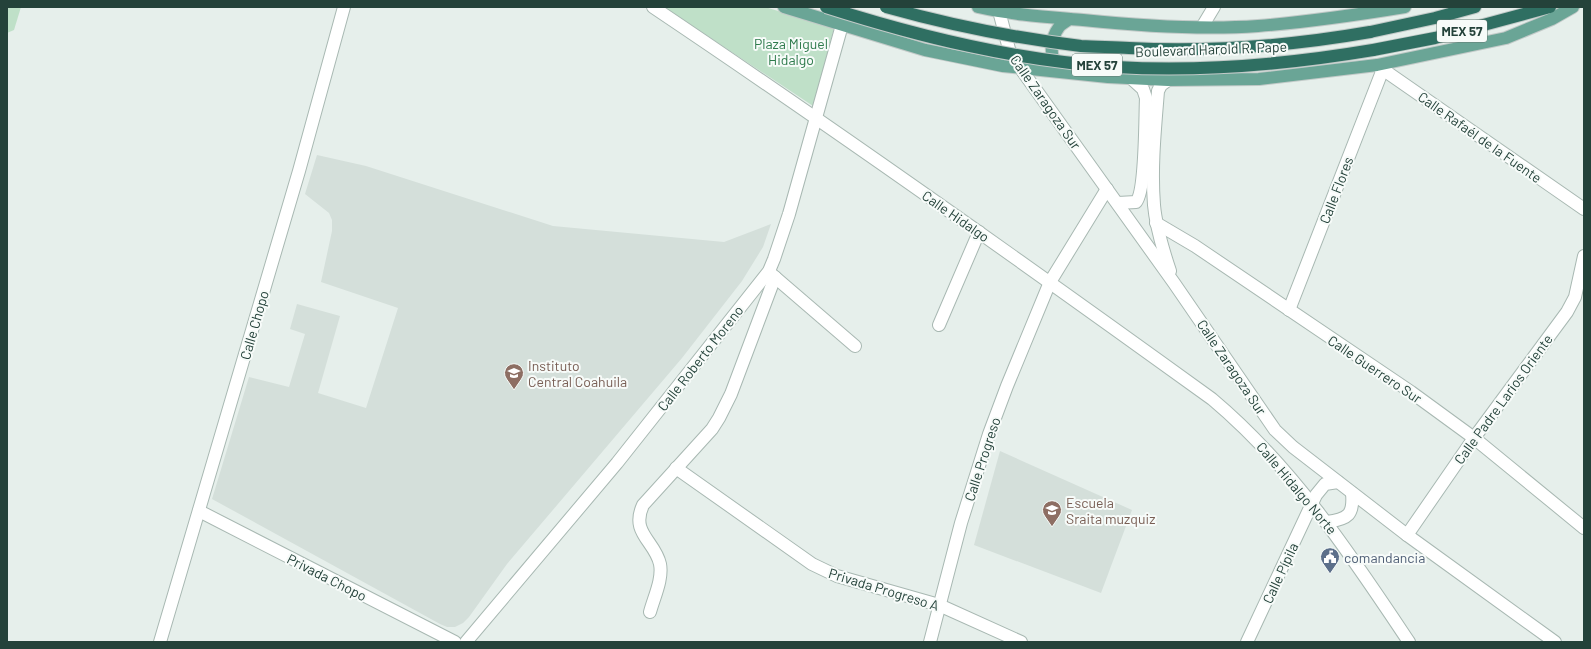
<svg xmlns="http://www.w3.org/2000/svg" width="1591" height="649" font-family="Barlow,sans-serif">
  <rect width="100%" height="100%" fill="#e6efeb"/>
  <g fill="#d4dfda">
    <path d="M317 155 366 166 553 226 724 242 771 224 763 247 742 281 682 358 507 564 469 617 463 623 455 627H447L440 624 212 499 249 377 289 387 305 334 290 329 297 304 340 316 318 393 366 408 398 308 321 282 332 231V220L329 213 305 194Z"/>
    <path d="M1000 451 1132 510 1101 593 974 545Z"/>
  </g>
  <g fill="#bfe0c8">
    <path d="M7 7H21L14 30 7 33Z"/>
    <path d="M664 7H765L834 28 813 106Z"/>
  </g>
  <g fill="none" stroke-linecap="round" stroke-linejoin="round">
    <g stroke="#a8b8b2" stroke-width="14">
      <g id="minor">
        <path d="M653 7C842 134 1028 266 1212 399 1293 467 1351 555 1409 642"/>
        <path d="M999 11 1009 49 1021 69 1174 283 1275 430 1293 447 1407 535 1555 642"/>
        <path d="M1202 27 1214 7"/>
        <path d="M1378 66 1584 209"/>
        <path d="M1168 80 1161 85 1158 91C1155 129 1151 167 1154 205 1156 228 1163 250 1170 271"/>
        <path d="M1118 203 1136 202C1146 191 1145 116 1146 98L1143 89 1132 79"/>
        <path d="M1156 223 1195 246 1411 392 1474 438 1584 528"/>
        <path d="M769 272 855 346"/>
        <path d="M1289 310 1383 69"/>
        <path d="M939 325 979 232"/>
        <path d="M676 468 812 564 837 576 939 605 1021 642"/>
        <path d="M199 511 455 642"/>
        <path d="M1327 522C1348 519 1354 515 1352 493"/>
        <path d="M1407 535 1474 438 1567 312 1575 297 1584 256"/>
        <path d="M650 612C654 597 663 579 660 564 655 541 630 533 643 505L712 429 719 418 731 394 775 277"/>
        <path d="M160 642 299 171 344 7"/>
        <path d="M466 642 617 463 769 271 774 259 789 214 842 25"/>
        <path d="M930 642 961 523 989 434 1007 386 1050 282 1107 189"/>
        <path d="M1247 642 1316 495 1325 484 1338 482"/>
      </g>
    </g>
    <g stroke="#c2cac8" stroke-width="14">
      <g id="major">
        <path d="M784 7 925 50 1003 66 1108 77 1168 80 1259 79 1377 65 1506 38 1552 19 1573 7"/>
        <path d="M978 7C1013 15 1048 17 1083 20 1141 26 1200 30 1258 26 1307 22 1356 15 1405 7"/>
        <path d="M1058 68C1049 57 1050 39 1059 27 1061 24 1066 22 1069 19"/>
      </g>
    </g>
    <g stroke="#c2cac8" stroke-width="14">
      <g id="highway">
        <path d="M1370 32 1435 18 1475 7"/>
        <path d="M1373 50 1435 38 1550 7"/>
      </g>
    </g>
    <use href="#minor" stroke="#fff" stroke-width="12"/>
    <use href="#major" stroke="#6aa596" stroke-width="12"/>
    <use href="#highway" stroke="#2f6f62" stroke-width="12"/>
    <g stroke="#c2cac8" stroke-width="14" stroke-linecap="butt">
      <g id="highway-bridge">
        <path d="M826 7C920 37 1017 61 1116 67 1201 72 1290 64 1373 50"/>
        <path d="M886 7C950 25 1015 38 1081 46 1097 47 1113 47 1129 48 1210 52 1290 46 1370 32"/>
      </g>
    </g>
    <use href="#highway-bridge" stroke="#2f6f62" stroke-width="12"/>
  </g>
  <defs>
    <g id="university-pin" transform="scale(1)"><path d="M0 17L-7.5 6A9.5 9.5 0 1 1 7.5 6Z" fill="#8d6e63" stroke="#f7fbf9"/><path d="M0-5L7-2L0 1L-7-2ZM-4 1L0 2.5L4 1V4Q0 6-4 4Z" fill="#fff"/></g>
    <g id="school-pin" transform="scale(1)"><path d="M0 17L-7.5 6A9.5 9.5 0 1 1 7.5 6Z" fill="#8d6e63" stroke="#f7fbf9"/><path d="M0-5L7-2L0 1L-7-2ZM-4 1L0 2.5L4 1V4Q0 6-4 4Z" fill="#fff"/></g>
    <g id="civic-pin" transform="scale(1)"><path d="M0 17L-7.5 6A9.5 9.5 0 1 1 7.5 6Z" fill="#5c6f8a" stroke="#f7fbf9"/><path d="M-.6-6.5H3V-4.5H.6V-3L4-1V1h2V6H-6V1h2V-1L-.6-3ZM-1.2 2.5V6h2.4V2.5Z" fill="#fff"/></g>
  </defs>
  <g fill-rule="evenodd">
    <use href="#university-pin" x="514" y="373"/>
    <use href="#school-pin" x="1052" y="510"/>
    <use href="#civic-pin" x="1330" y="557"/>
  </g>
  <g text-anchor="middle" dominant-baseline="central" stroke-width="4" stroke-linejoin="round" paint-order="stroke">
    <g fill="#f7fbf9" stroke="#637a73" stroke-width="1">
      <rect x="1437" y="20" width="50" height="22" rx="3"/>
      <rect x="1072" y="54" width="50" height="22" rx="3"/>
    </g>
    <g font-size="13" font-weight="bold" fill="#24423a">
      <text x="1462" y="31">MEX 57</text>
      <text x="1097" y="65">MEX 57</text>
    </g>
    <g font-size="14" fill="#2d7a4b" stroke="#f7fbf9">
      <text x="791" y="43">Plaza Miguel<tspan x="791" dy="16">Hidalgo</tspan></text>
    </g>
    <g font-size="14" fill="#24423a" stroke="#f7fbf9">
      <text transform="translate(1211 49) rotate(-2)">Boulevard Harold R. Pape</text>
      <text transform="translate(1046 102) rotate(55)">Calle Zaragoza Sur</text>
      <text transform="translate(1480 137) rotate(35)">Calle Rafaél de la Fuente</text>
      <text transform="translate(1336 190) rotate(-69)">Calle Flores</text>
      <text transform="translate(956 216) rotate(35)">Calle Hidalgo</text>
      <text transform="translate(254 325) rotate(-74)">Calle Chopo</text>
      <text transform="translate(700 358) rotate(-52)">Calle Roberto Moreno</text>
      <text transform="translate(1232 367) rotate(56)">Calle Zaragoza Sur</text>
      <text transform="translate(1375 369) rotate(34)">Calle Guerrero Sur</text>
      <text transform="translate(1503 399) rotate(-54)">Calle Padre Larios Oriente</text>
      <text transform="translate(982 459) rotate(-72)">Calle Progreso</text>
      <text transform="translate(1297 488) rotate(50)">Calle Hidalgo Norte</text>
      <text transform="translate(1280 573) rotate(-65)">Calle Pípila</text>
      <text transform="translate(327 577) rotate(27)">Privada Chopo</text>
      <text transform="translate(884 589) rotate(17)">Privada Progreso A</text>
    </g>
    <g font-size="14" fill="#785e54" stroke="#f7fbf9" text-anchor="start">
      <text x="528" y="365">Instituto<tspan x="528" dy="16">Central Coahuila</tspan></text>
      <text x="1066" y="502">Escuela<tspan x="1066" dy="16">Sraita muzquiz</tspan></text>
    </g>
    <g font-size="14" fill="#4e5e75" stroke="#f7fbf9" text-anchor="start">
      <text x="1344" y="557">comandancia</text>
    </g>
  </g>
  <rect width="1591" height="649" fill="none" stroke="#24423a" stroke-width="16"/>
</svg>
